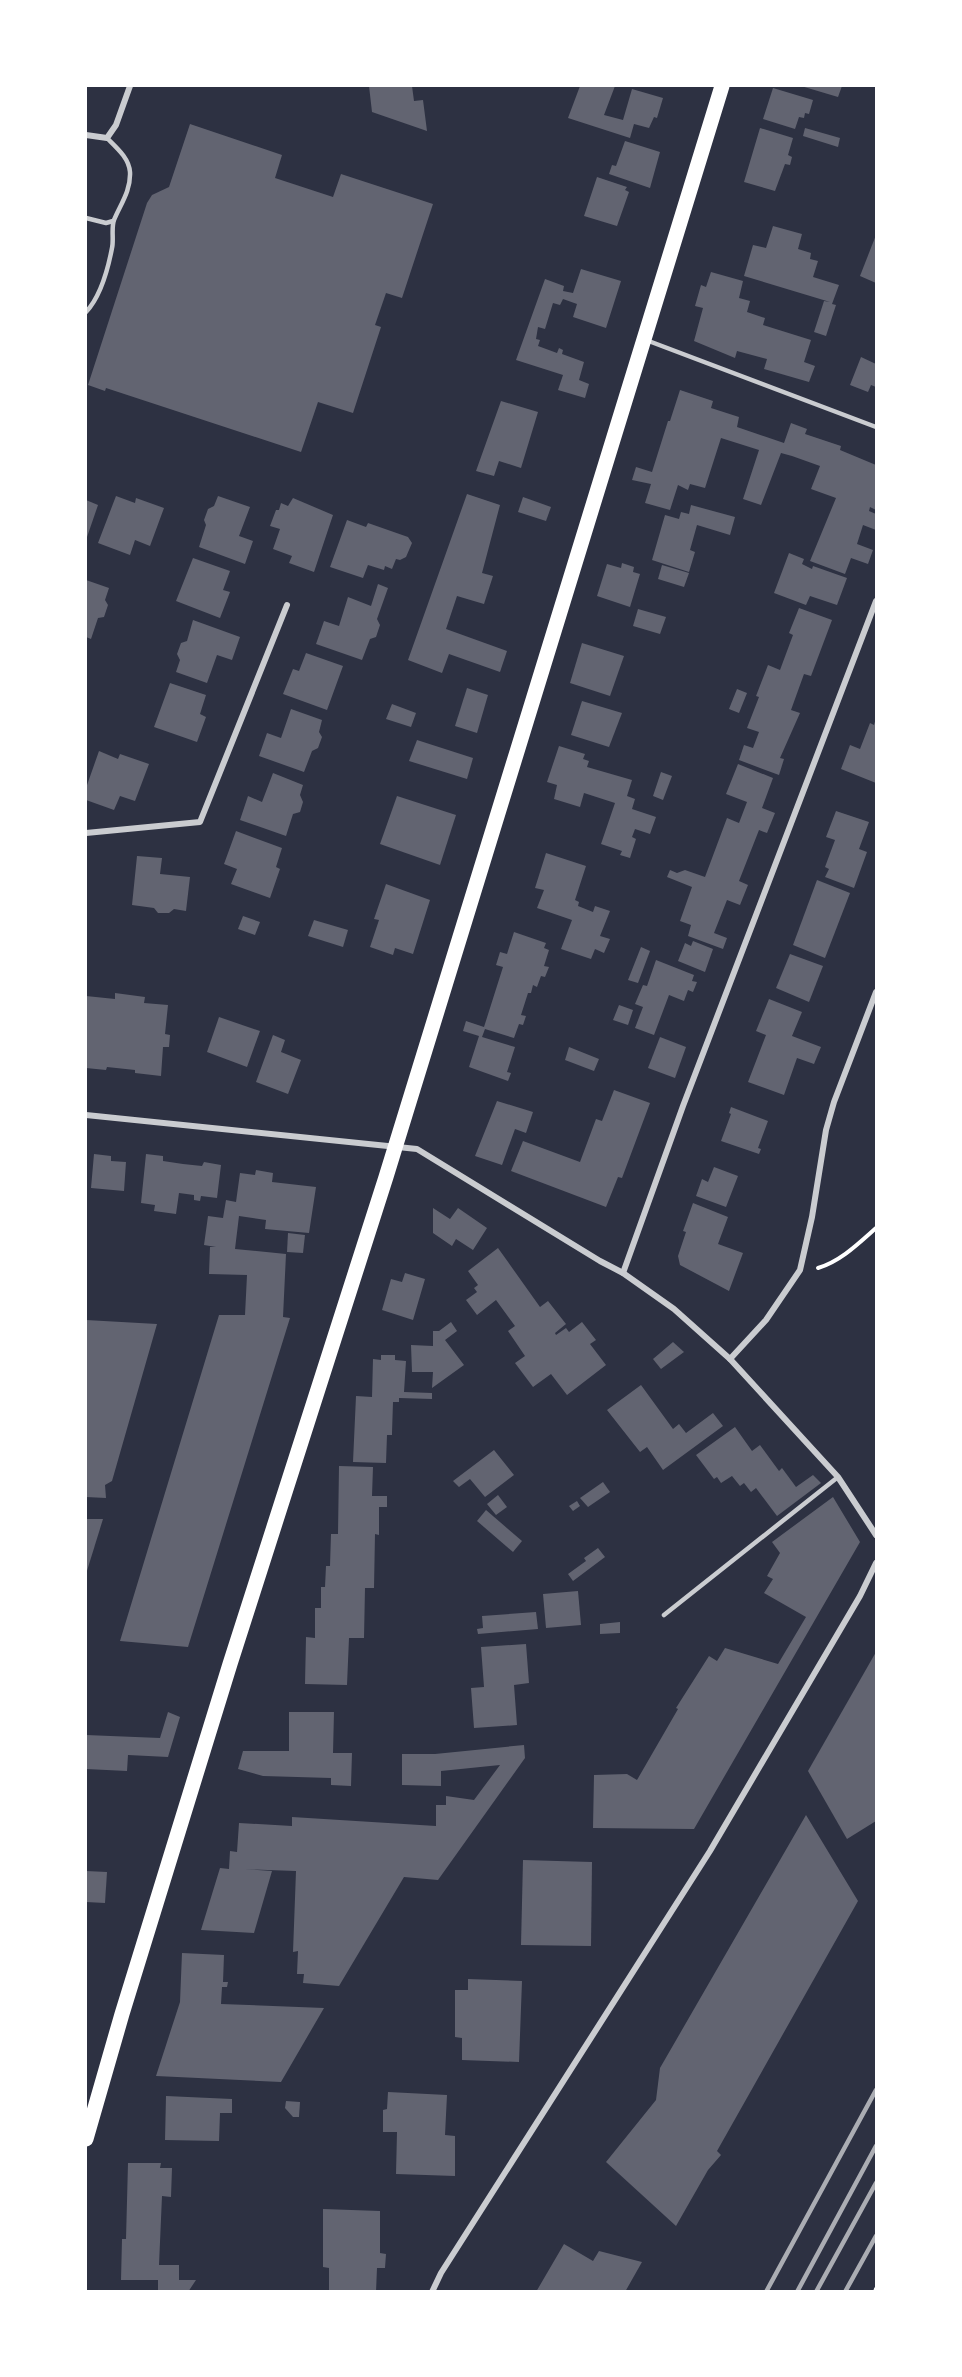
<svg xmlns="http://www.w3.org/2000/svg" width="962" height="2377" font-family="'Varela Round',sans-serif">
  <rect width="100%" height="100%" fill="#2d3142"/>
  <g fill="#626471">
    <path d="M369 86H412L414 101 423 100 427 131 372 112Z"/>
    <path d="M580 86H615L604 115 623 120 632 89 663 98 657 118 654 117 649 128 634 124 630 138 568 118Z"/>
    <path d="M801 86H842L838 97Z"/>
    <path d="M773 88 813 100 809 114 805 113 804 118 799 117 795 129 763 119Z"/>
    <path d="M190 124 282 155 275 178 333 197 341 174 433 204 402 298 386 293 375 325 381 327 353 413 318 402 301 452 106 388 105 391 88 385 147 203 152 195 169 187Z"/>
    <path d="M760 128 793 138 788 155 792 157 790 165 785 164 775 191 744 182Z"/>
    <path d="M805 128 840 138 838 147 803 136Z"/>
    <path d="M625 141 660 152 650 188 609 174 612 165 616 166Z"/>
    <path d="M597 177 627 187 625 190 629 192 617 226 584 216Z"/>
    <path d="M773 226 802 234 798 249 811 253 810 259 818 261 813 277 839 285 832 304 836 305 826 336 814 332 824 301 830 302 744 276 753 245 766 248Z"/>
    <path d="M876 235V283L860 276Z"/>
    <path d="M581 269 621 281 606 328 573 317 577 304 563 299 560 305 553 303 545 329 538 327 536 339 540 340 538 346 557 353 559 348 563 350 562 354 584 362 579 380 589 384 585 398 558 390 563 375 516 360 545 279 564 286 563 291 573 293Z"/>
    <path d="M711 272 743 281 739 298 750 301 747 312 765 318 763 325 811 340 804 362 815 366 809 382 764 369 767 359 737 351 735 358 694 341 703 308 695 306 701 285 706 287Z"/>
    <path d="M861 357 876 364V387L871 385 868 392 850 385Z"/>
    <path d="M680 390 713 401 711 408 739 417 737 427 784 443 791 423 807 429 805 434 841 446 840 450 876 465V510L870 507 869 511 876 514V530L863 525 857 544 873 550 868 564 851 558 845 574 810 561 836 498 811 489 820 466 792 456 781 453 761 505 743 499 759 450 721 438 705 488 690 484 688 490 678 485 670 510 645 503 651 484 632 480 636 467 652 472 668 421H670Z"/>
    <path d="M501 401 538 412 521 468 499 461 494 476 476 471Z"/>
    <path d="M467 494 500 505 482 573 493 576 484 604 457 596 446 629 507 651 500 672 449 654 442 673 408 660Z"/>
    <path d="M116 496 135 503 136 498 164 508 150 546 135 540 130 555 98 543Z"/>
    <path d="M218 496 250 507 239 536 253 541 245 564 199 547 206 525 204 520 208 509 214 506Z"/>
    <path d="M523 497 551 507 546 521 518 512Z"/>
    <path d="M293 498 333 515 314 572 289 563 292 556 273 549 280 529 270 526 276 510H279L281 503 288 506Z"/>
    <path d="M86 500 98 505 86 540Z"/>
    <path d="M691 505 735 517 730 535 697 525 690 550 695 552 689 572 652 560 665 515 679 519 681 512 689 514Z"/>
    <path d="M347 520 366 527 368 523 408 537 412 543 406 557 400 560 396 559 392 569 385 566 384 570 368 565 363 578 330 567Z"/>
    <path d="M789 553 804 559 802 564 812 569 813 566 847 578 837 605 810 596 806 605 774 593Z"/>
    <path d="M193 558 230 571 223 590 230 592 220 618 176 601Z"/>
    <path d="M622 563 634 567 633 572 640 574 630 607 597 596 607 564 621 568Z"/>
    <path d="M662 565 689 573 684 587 658 579Z"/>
    <path d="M86 580 109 588 105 600 108 605 104 617 98 618 91 639 86 637Z"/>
    <path d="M378 584 388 588 377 619 380 625 376 637 370 639 362 660 316 644 324 621 339 626 348 597 371 606Z"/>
    <path d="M799 608 832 620 811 676 804 674 791 710 800 713 780 758 784 759 779 775 739 760 744 745 753 748 759 732 747 728 759 697 756 696 768 665 780 670 793 635 789 633Z"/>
    <path d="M638 609 666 617 660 634 633 626Z"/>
    <path d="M193 620 240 637 232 660 217 655 207 683 176 672 180 660 177 654 181 643 187 641Z"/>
    <path d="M582 643 624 656 610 696 570 683Z"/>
    <path d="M306 653 343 666 327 710 283 694 293 669 299 671Z"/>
    <path d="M170 683 206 695 200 714 206 717 197 742 154 727Z"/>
    <path d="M467 688 488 695 477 733 455 726Z"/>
    <path d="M737 689 747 693 739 713 729 709Z"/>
    <path d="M582 701 622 713 609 747 571 735Z"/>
    <path d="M392 704 416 713 411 727 386 719Z"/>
    <path d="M291 709 322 720 319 732 322 737 318 748 312 751 304 772 259 756 267 733 281 738Z"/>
    <path d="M876 718V783L841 769 850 745 860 749 870 723 874 725Z"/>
    <path d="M417 740 473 758 467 779 409 761Z"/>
    <path d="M559 746 585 754 583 759 589 761 587 767 632 780 627 796 635 799 632 809 656 817 650 834 635 829 632 837 636 839 630 858 620 855 622 851 601 844 615 803 584 793 580 807 554 799 557 785 547 782Z"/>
    <path d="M99 751 118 759 120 754 149 764 135 801 120 796 114 810 86 800V788Z"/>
    <path d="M738 764 773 778 762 808 775 813 767 833 759 830 739 881 748 885 740 905 727 900 714 933 727 938 723 949 688 936 691 925 680 921 692 887 667 877 670 870 677 873 685 870 705 877 727 818 739 823 747 802 726 794Z"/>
    <path d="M661 772 672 776 663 800 653 796Z"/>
    <path d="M273 773 303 785 300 795 303 802 300 812 293 814 286 836 240 820 248 796 262 802Z"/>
    <path d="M397 796 456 815 440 865 380 844Z"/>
    <path d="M836 811 869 822 859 849 867 852 854 888 825 877 829 869 825 867 835 840 826 837Z"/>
    <path d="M236 831 282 848 276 867 280 869 270 898 231 884 237 869 224 864Z"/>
    <path d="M546 853 586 866 575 900 579 902 578 906 593 912 595 906 610 911 600 936 610 939 604 953 595 949 591 959 561 949 572 920 537 908 544 890 535 888Z"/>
    <path d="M137 856 162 858 160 874 190 877 186 911 174 909 169 913H158L154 908 132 905Z"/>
    <path d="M817 880 850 893 825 958 793 945Z"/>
    <path d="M386 884 430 900 413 954 395 948 393 955 370 947 379 920 374 919Z"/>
    <path d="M243 916 260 922 255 935 238 929Z"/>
    <path d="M314 920 348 930 343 947 308 936Z"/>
    <path d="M514 932 546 943 544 948 549 950 544 966 549 967 545 977 541 976 537 987 533 985 531 993H528L521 1015 526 1016 523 1025 519 1024 514 1038 485 1029 482 1037 515 1047 507 1072 511 1073 508 1081 469 1067 479 1036 463 1031 466 1021 484 1027 503 967 496 965 500 952 507 954Z"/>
    <path d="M693 941 713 949 705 972 678 961 685 943 691 946Z"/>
    <path d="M641 947 650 951 638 983 628 980Z"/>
    <path d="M790 954 823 966 809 1002 776 988Z"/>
    <path d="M656 960 694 975 692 981 697 982 693 992 688 990 684 1001 669 995 654 1035 635 1028 643 1007 635 1004 643 985 647 986Z"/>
    <path d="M115 993 145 997 144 1003 168 1005 165 1034 170 1035 169 1047H163L161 1076 135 1073V1070L107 1067 106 1070 86 1068V996L115 999Z"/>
    <path d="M769 999 802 1012 792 1036 821 1047 814 1064 797 1058 784 1095 748 1082 766 1035 756 1031Z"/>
    <path d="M619 1005 633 1010 628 1025 613 1020Z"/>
    <path d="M219 1017 260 1031 247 1067 207 1052Z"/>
    <path d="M273 1035 285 1040 281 1052 301 1060 288 1094 256 1082Z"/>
    <path d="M660 1037 686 1047 675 1078 648 1068Z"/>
    <path d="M569 1047 599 1059 594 1071 565 1060Z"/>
    <path d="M614 1090 650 1103 622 1178 618 1177 606 1207 511 1171 523 1141 580 1162 596 1119 602 1121Z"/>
    <path d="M497 1101 533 1112 526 1133 515 1129 502 1165 475 1156Z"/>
    <path d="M731 1107 768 1121 758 1148 761 1149 759 1154 721 1141 731 1114 729 1113Z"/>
    <path d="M94 1154 111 1156V1161L126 1162 124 1191 91 1188Z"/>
    <path d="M146 1154 163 1156V1161L183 1164 202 1166 204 1162 221 1165 217 1198 201 1196 200 1201 194 1200V1195L179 1193 176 1214 154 1211 155 1205 141 1203Z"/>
    <path d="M714 1167 738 1176 726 1207 696 1196 702 1179 708 1182Z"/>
    <path d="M256 1170 273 1173 272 1182 316 1187 309 1233 265 1229 266 1220 239 1216 235 1249 286 1254 283 1317 290 1318 188 1647 120 1641 219 1315H245L247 1275 209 1274 210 1247H216L204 1245 208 1216 223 1218 226 1200 236 1202 240 1173 255 1175Z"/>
    <path d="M693 1203 728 1217 718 1244 743 1253 729 1291 680 1265 678 1256 686 1232 683 1231Z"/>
    <path d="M433 1208 450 1219 458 1208 487 1228 473 1250 456 1239 452 1246 433 1233Z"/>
    <path d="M288 1233 305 1235 303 1253 287 1252Z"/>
    <path d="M498 1248 540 1307 548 1301 566 1324 555 1333 556 1335 566 1328 569 1332 582 1322 596 1340 590 1344 606 1365 567 1395 551 1374 533 1387 515 1363 525 1356 508 1331 515 1326 496 1300 477 1315 466 1300 477 1292 474 1288 478 1285 468 1271Z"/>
    <path d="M405 1273 425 1279 413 1320 382 1310 391 1279 402 1282Z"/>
    <path d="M86 1320 157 1324 112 1481 105 1485 106 1498 86 1497Z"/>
    <path d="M451 1322 457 1331 445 1340 464 1365 432 1388 433 1372H412L411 1345 433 1346V1331H439Z"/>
    <path d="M673 1342 684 1352 661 1369 653 1359Z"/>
    <path d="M381 1355H395V1360L406 1361 404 1392 432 1393V1399L399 1398V1402H393L392 1433V1435H387L386 1463 353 1462 356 1396 372 1397 373 1359 381 1360Z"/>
    <path d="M641 1385 673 1429 679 1424 686 1433 713 1413 723 1426 663 1470 647 1447 640 1452 607 1410Z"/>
    <path d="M735 1427 752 1451 760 1445 779 1471 782 1468 796 1487 813 1475 821 1483 777 1516 756 1488 751 1492 744 1483 740 1486 732 1476 721 1483 717 1477 714 1479 696 1455Z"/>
    <path d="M494 1450 514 1475 485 1497 470 1479 459 1487 453 1481Z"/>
    <path d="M339 1466 373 1467 372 1496H387V1507H379V1535L375 1534 374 1588H365L364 1638H349L347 1685 305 1684 306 1637 315 1638V1608H321V1587H325L326 1566H330L331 1534H338Z"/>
    <path d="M603 1482 610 1492 588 1507 580 1498Z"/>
    <path d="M498 1495 507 1507 496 1515 487 1504Z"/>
    <path d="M833 1497 860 1542 694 1829 593 1828 594 1775 627 1774 637 1780 678 1709 676 1708 709 1656 717 1661 725 1648 778 1664 806 1617 764 1593 773 1579 767 1576 780 1553 772 1542Z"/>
    <path d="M577 1501 580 1506 573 1511 569 1506Z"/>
    <path d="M486 1510 522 1541 513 1552 477 1521Z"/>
    <path d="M86 1519H103L86 1574Z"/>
    <path d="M598 1548 605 1557 573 1581 568 1574 586 1561 584 1558Z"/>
    <path d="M578 1591 581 1625 546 1628 543 1594Z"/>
    <path d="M536 1612 538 1629 478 1634 477 1629 483 1628 482 1616Z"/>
    <path d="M620 1622V1633L600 1634V1624Z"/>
    <path d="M526 1644 529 1683 514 1685 517 1725 474 1728 471 1688 484 1687 481 1647Z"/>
    <path d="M876 1652V1821L847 1839 808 1771Z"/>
    <path d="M168 1712 180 1717 168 1757 128 1755 127 1771 86 1769V1735L160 1738Z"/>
    <path d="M289 1712H334L333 1753H352L351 1786 331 1785V1778L263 1776 238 1769 243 1751H289Z"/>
    <path d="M524 1745 525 1758 438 1880 404 1877 339 1986 303 1983 304 1974H297L298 1951 293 1952 296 1871 244 1869 272 1871 254 1933 201 1930 220 1868 229 1869 230 1851 237 1852 239 1823 292 1826V1817L436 1826V1805H446V1796L474 1800 500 1765 441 1771V1786L402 1785V1754H435Z"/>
    <path d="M806 1815 858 1901 717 2151 721 2155 708 2170 676 2226 606 2162 656 2100 660 2068Z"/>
    <path d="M523 1860 592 1862 591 1946 521 1945Z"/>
    <path d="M86 1871 107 1872 105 1903 86 1902Z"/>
    <path d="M182 1953 224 1955 223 1982H228L227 1987H222L221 2004 324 2008 281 2082 156 2076 180 2002Z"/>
    <path d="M468 1979 522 1981 519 2062 462 2060V2038L455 2037V1990H468Z"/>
    <path d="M388 2092 447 2095 445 2135 455 2136V2176L396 2174 397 2132H383V2110L387 2109Z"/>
    <path d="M166 2096 232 2099V2113H220L219 2141 165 2140Z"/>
    <path d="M286 2101 300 2102 299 2117H293L285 2108Z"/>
    <path d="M128 2163H161L160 2168H172L171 2197 162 2196 159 2265H179V2280H196L188 2292H158V2280H121L122 2239H126Z"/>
    <path d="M323 2209 380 2211V2253L386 2254 385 2268H377L376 2292 329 2291V2268L323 2267Z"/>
    <path d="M564 2244 593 2261 599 2251 642 2262 625 2292H536Z"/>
  </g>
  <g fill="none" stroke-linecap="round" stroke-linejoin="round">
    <g stroke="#fff" stroke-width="4">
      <path d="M818 1268C841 1261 859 1243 876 1228"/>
      <path d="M875 2292 876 2289"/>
    </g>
    <g stroke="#caccd0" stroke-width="4.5">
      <path d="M86 218 106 223 113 221"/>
      <path d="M86 312C101 296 108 269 112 248 114 240 111 228 114 220 120 205 131 191 130 172 129 158 117 148 107 138"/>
      <path d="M646 340 876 427"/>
      <path d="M664 1615 838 1477"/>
    </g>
    <g stroke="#caccd0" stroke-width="6">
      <path d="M86 135 107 138 116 125 130 86"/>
      <path d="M86 833 200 822 287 605"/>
      <path d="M86 1115 417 1149 600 1261 623 1273 674 1309 730 1359 838 1477 876 1535"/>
      <path d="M623 1273 683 1106 876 601"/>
      <path d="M730 1359 766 1320 800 1270 812 1217 826 1130 834 1102 876 992"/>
      <path d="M432 2292 441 2273 710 1851 860 1596 876 1563"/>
    </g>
    <path stroke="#fff" stroke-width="15" d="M86 2139 122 2014 230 1664 386 1177 722 86"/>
    <g stroke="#abadb3" stroke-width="4.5">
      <path d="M766 2292 876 2090"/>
      <path d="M797 2292 876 2146"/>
      <path d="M816 2292 876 2183"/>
      <path d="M845 2292 876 2236"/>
    </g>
  </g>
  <rect width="962" height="2377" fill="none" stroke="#ffffff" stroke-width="174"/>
</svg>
